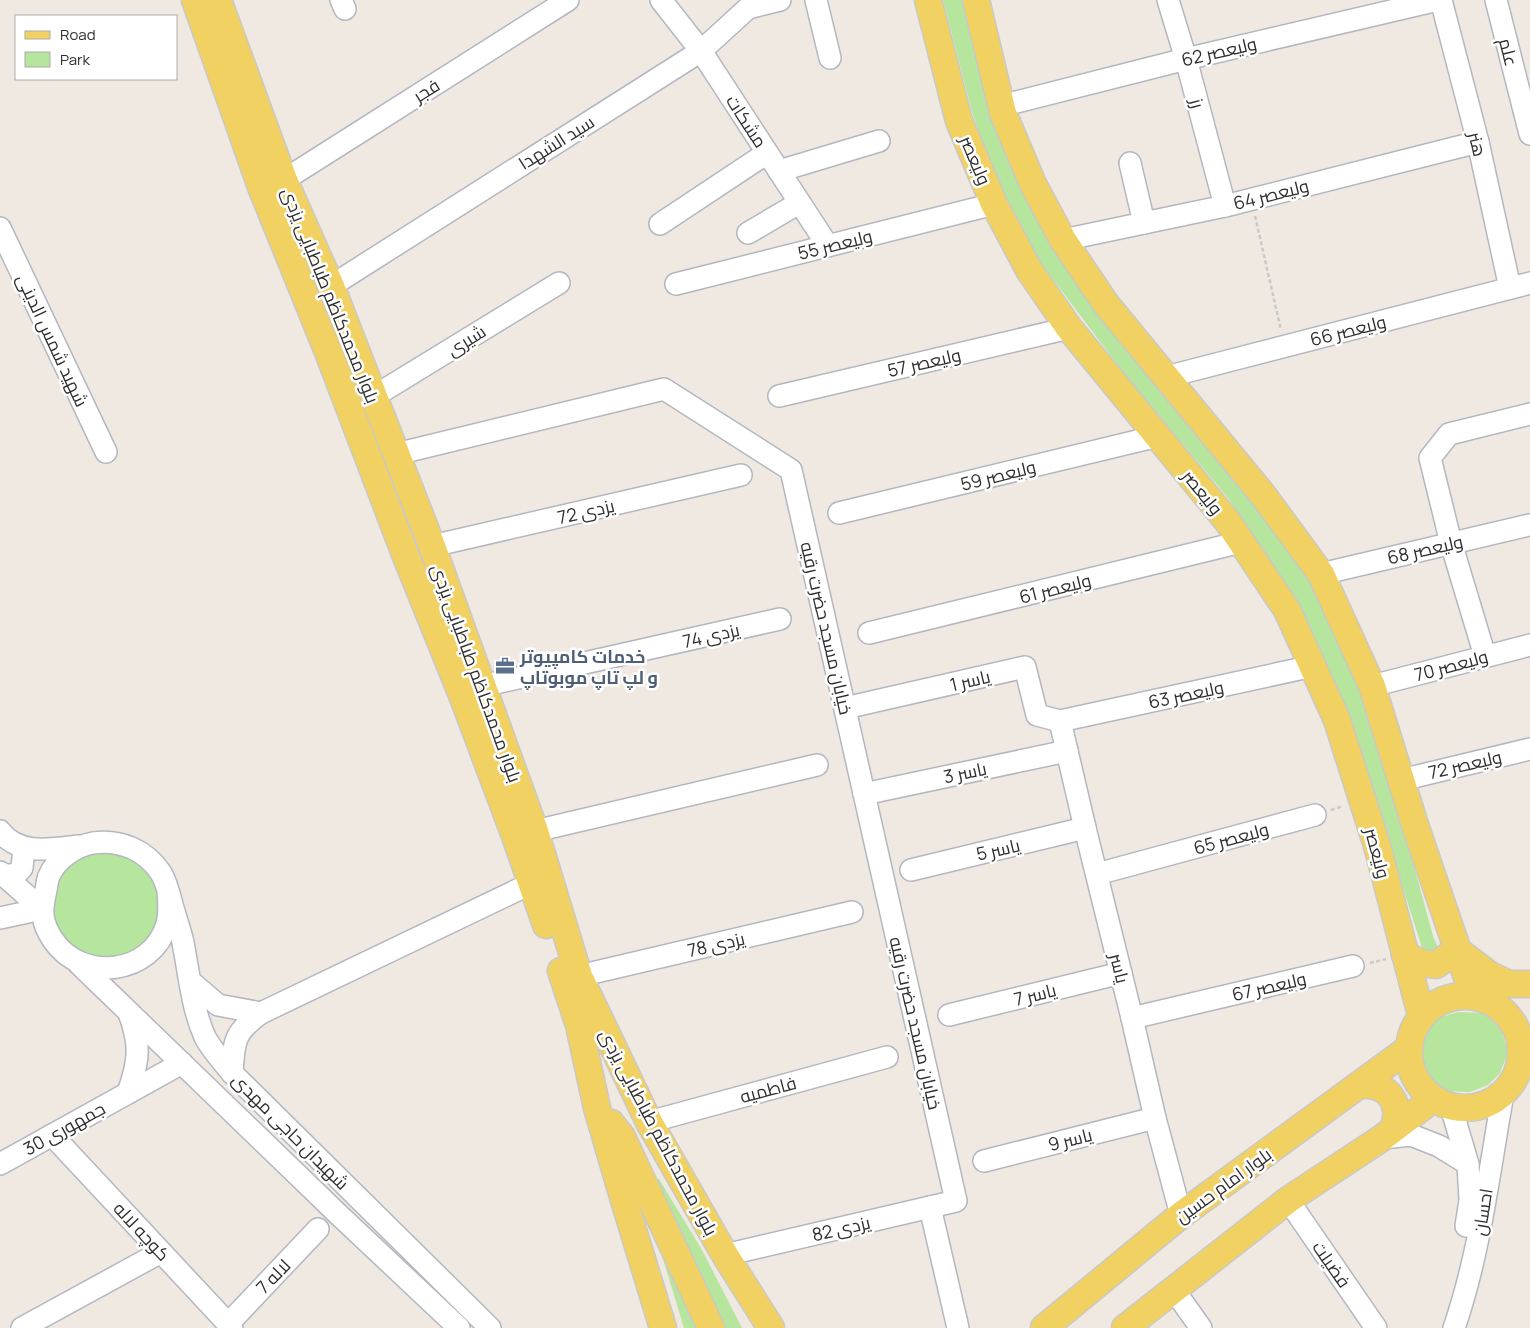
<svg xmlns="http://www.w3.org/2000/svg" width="1530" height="1328" font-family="Manrope,Cairo,sans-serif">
  <rect width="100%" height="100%" fill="#efe9e1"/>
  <g fill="#b6e59e">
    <path d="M943 0H967L1007 151 1265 512 1316 590 1363 691 1386 763 1433 936 1440 952 1424 954 1391 850 1338 691 1296 598 1228 498 1126 376 1043 266 998 188 972 112Z"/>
    <path d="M101 848 142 861 160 892 158 932 135 956 77 962 54 932 49 901 64 866Z"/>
    <path d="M1458 1012 1485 1013 1501 1029 1508 1053 1500 1073 1488 1085 1470 1092 1443 1091 1427 1076 1419 1055 1422 1034 1437 1018Z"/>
    <path d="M659 1179 702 1250 742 1328H684L647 1206 642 1183Z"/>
  </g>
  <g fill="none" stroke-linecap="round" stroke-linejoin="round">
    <g stroke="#b4b7c1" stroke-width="24">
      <g id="minor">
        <path d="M341 0 345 9"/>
        <path d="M661 0 701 51 828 246"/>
        <path d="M816 0 830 58"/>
        <path d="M1168 0 1186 59 1225 206"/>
        <path d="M1441 0 1478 142 1510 288"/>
        <path d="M1496 0 1530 134"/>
        <path d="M1001 106 1186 59 1438 0"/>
        <path d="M1130 163 1144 223"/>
        <path d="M779 171 879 141"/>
        <path d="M284 180 568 0"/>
        <path d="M660 224 767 153"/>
        <path d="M0 228 106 452"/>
        <path d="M748 233 799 203"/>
        <path d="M1063 240 1225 206 1478 142"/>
        <path d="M676 284 994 204"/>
        <path d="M331 286 701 51 748 8 780 0"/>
        <path d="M1166 377 1530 283"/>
        <path d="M779 396 1069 328"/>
        <path d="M373 397 559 283"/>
        <path d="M396 454 664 389 791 470 956 1201 725 1255"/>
        <path d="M839 513 1158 436"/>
        <path d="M432 546 741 475"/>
        <path d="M1321 574 1529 525"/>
        <path d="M869 633 1241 542"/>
        <path d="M1485 656 1451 543 1430 458 1449 434 1530 414"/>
        <path d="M482 686 780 619"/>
        <path d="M1372 686 1530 645"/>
        <path d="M845 708 1025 667 1037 715 1060 721 1313 666"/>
        <path d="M1060 721 1085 828 1132 1018 1155 1118 1181 1215"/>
        <path d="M1401 780 1530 749"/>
        <path d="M864 794 1067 751"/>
        <path d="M0 831C19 856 52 849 78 846"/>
        <path d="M535 831 817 765"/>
        <path d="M911 870 1085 828"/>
        <path d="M0 872 42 909"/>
        <path d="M1097 874 1315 815"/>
        <path d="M3 875H15L22 868 24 848"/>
        <path d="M168 891C169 902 170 913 167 924 152 975 82 983 53 940 41 922 41 911 46 890 47 886 47 880 49 876 56 859 76 846 93 843 120 839 146 850 161 873 167 883 170 897 173 908 176 918 179 928 182 938 189 970 191 1006 205 1037 211 1049 223 1062 232 1073L490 1328"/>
        <path d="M0 918 42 909"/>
        <path d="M79 964 339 1215 459 1328"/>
        <path d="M579 976 852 912"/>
        <path d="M190 981 218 1005 261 1013"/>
        <path d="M949 1015 1121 973"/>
        <path d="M1132 1018 1353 966"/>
        <path d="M232 1073C234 1041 234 1032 261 1013L532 883"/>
        <path d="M128 1093C139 1061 141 1045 129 1013"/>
        <path d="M1451 1107 1468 1164 1470 1200 1466 1226"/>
        <path d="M649 1122 887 1057"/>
        <path d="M52 1135 232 1328"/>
        <path d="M1382 1138 1411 1135 1439 1146 1468 1164"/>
        <path d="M984 1161 1155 1118"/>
        <path d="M0 1164 182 1063"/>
        <path d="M1288 1200 1376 1328"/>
        <path d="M930 1207 958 1328"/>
        <path d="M1174 1290 1201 1328"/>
        <path d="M228 1324 318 1229"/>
        <path d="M22 1328 161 1252"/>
        <path d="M1454 1328C1480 1253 1489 1172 1503 1094"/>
      </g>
    </g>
    <g stroke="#c9c9c9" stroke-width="29">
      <g id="major">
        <path d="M195 0 261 187 328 352 405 554 462 695 515 836 546 925"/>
        <path d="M218 0 284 180 331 286 432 546 535 831 579 976 649 1122 725 1255 771 1328"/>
        <path d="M928 0 959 121 994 204 1029 270 1069 328 1228 522 1287 610 1337 720 1378 849 1421 1015"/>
        <path d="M976 0 1003 113 1033 184 1063 240 1106 304 1263 495 1321 574 1372 686 1415 825 1473 995"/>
        <path d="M1405 955 1421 963 1436 965 1457 950 1490 975 1509 984H1530"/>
        <path d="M561 971 579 1025 597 1108 623 1197 663 1328"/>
        <circle cx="1465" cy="1052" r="56"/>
        <path d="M1359 1085C1387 1083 1402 1101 1394 1128"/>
        <path d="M611 1123 622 1137 711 1328"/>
        <path d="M1044 1328 1181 1215 1408 1049"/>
        <path d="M1125 1328 1288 1200 1382 1138 1433 1099"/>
      </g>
    </g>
    <g stroke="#c9c9c9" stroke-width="2.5" stroke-dasharray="4 2.5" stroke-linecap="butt">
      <path d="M1255 216 1281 330"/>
      <path d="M1331 810 1343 806"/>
      <path d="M1370 963 1386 959"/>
    </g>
    <use href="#minor" stroke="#fff" stroke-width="21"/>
    <use href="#major" stroke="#f2d163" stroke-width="26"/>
  </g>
  <defs>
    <g id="office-bare" transform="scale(1.5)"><path d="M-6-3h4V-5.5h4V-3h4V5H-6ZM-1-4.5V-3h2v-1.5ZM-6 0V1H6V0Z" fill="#5c6f8a" stroke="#fff" stroke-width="2.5" paint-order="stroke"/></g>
  </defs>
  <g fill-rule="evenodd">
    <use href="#office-bare" x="505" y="666"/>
  </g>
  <g text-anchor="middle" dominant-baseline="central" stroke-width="5" stroke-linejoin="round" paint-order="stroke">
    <g font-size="18" fill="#2e2e2e" stroke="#fff">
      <text transform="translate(1219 51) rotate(-13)">ولیعصر 62</text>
      <text transform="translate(1509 52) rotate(76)">علم</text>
      <text transform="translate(426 90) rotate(-32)">فجر</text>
      <text transform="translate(1198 103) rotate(75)">رز</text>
      <text transform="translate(747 121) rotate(57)">مشکات</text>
      <text transform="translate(556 142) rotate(-32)">سید الشهدا</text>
      <text transform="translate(1478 144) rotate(77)">هنر</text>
      <text transform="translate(976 160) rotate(67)">ولیعصر</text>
      <text transform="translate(1271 194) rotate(-14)">ولیعصر 64</text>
      <text transform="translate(835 244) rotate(-14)">ولیعصر 55</text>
      <text transform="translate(331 295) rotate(68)">بلوار محمدکاظم طباطبایی یزدی</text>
      <text transform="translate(1348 330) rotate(-14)">ولیعصر 66</text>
      <text transform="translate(53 340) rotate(65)">شهید شمس الدینی</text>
      <text transform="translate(466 340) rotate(-32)">شیری</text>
      <text transform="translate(924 362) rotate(-13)">ولیعصر 57</text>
      <text transform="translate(998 475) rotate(-14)">ولیعصر 59</text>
      <text transform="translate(1203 492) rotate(51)">ولیعصر</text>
      <text transform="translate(586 511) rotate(-13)">یزدی 72</text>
      <text transform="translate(1425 549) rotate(-13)">ولیعصر 68</text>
      <text transform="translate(1055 588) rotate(-14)">ولیعصر 61</text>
      <text transform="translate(827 628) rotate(77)">خیابان مسجد حضرت رقیه</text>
      <text transform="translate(711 635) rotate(-13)">یزدی 74</text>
      <text transform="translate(1451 665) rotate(-15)">ولیعصر 70</text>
      <text transform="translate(477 673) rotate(70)">بلوار محمدکاظم طباطبایی یزدی</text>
      <text transform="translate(970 680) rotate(-13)">یاسر 1</text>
      <text transform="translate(1186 694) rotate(-12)">ولیعصر 63</text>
      <text transform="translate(1465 764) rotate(-13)">ولیعصر 72</text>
      <text transform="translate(965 772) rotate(-12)">یاسر 3</text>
      <text transform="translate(1231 838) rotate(-15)">ولیعصر 65</text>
      <text transform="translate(998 849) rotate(-13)">یاسر 5</text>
      <text transform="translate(1378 853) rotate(75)">ولیعصر</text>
      <text transform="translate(716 944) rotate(-13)">یزدی 78</text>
      <text transform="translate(1120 968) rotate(76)">یاسر</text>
      <text transform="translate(1269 986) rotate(-13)">ولیعصر 67</text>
      <text transform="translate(1035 994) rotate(-14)">یاسر 7</text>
      <text transform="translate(916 1023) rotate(77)">خیابان مسجد حضرت رقیه</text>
      <text transform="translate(768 1089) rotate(-15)">فاطمیه</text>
      <text transform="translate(64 1128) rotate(-29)">جمهوری 30</text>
      <text transform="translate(291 1131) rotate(45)">شهیدان حاجی مهدی</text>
      <text transform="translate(659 1132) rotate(62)">بلوار محمدکاظم طباطبایی یزدی</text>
      <text transform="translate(1070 1139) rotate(-14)">یاسر 9</text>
      <text transform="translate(1223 1185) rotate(-36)">بلوار امام حسین</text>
      <text transform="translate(1482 1212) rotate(-81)">احسان</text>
      <text transform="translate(841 1228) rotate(-13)">یزدی 82</text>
      <text transform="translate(142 1231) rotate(47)">کوچه لاله</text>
      <text transform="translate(1332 1264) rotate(55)">فضیلت</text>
      <text transform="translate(273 1276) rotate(-46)">لاله 7</text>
    </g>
    <g font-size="18" font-weight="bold" fill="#4e5e75" stroke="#fff" text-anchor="start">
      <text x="520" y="656">خدمات کامپیوتر<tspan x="520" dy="21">و لپ تاپ موبوتاپ</tspan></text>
    </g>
  </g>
  <rect x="15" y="15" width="162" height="65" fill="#ffffff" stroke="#ababab"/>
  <rect x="25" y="31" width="25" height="8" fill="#f2d163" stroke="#ababab"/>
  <text x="60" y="40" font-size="15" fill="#2e2e2e">Road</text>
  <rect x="25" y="52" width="25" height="15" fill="#b6e59e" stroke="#ababab"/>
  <text x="60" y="65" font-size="15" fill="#2e2e2e">Park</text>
</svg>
